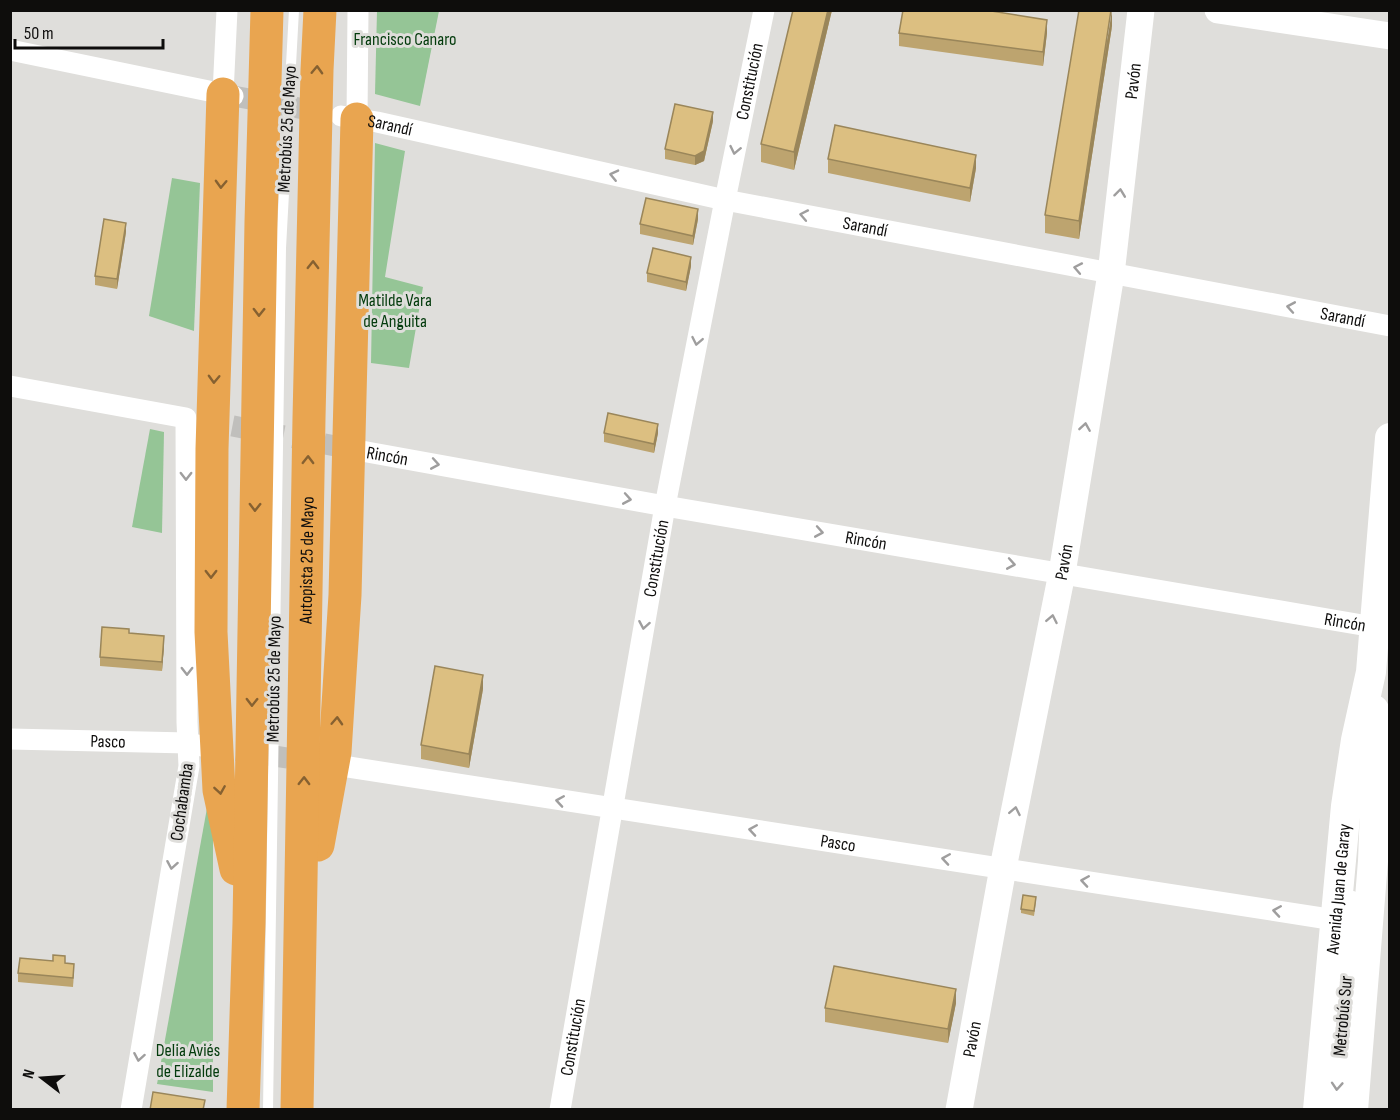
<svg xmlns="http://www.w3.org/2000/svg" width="1400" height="1120" font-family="'Sofia Sans Condensed',sans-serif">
  <rect width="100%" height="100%" fill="#dfdedb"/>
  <g fill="#95c596">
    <path d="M377 11H439L420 106 375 94Z"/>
    <path d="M375 143 405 151 385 277 423 287 409 368 371 363Z"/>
    <path d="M172 178 200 183 194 331 149 316Z"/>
    <path d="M150 429 164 432 162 533 132 527Z"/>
    <path d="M213 775V1092L157 1084Z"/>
  </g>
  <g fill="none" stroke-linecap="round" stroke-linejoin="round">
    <g stroke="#c0bfbc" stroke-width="21" stroke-dasharray="21 10" stroke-linecap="butt">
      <path d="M233 96 326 113"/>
      <path d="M202 420 356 450"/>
      <path d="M206 746 315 762"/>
    </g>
    <g stroke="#fff" stroke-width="10">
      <path d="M268 1110 281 248 294 10"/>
      <path d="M1336 1110 1353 896"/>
    </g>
    <g stroke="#fff" stroke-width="21">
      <path d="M10 50 233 96"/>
      <path d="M223 94 227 10"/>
      <path id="s1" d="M341 116 377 122 725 200 1390 326"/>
      <path d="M357 119 358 10"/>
      <path d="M10 386 186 418 187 722 189 766 131 1110"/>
      <path id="s2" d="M356 450 665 506 1374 627"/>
      <path id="s3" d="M10 739 188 743 202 746"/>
      <path id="s4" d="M342 766 1335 920"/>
      <path id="s5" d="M560 1110 665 506 725 200 764 10"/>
    </g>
    <g stroke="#fff" stroke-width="27">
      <path d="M1218 10 1390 36"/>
      <path id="s6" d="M959 1110 1003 868 1062 573 1111 274 1141 10"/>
    </g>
    <g stroke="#fff" stroke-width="30">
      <path id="s7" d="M1318 1110 1346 806 1356 740 1371 672 1390 438"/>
      <path d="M1353 1110 1373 861 1376 783 1374 710"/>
    </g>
    <g stroke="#e9a550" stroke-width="33">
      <path d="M223 94 212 449 211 632 219 790 236 869"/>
      <path d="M318 845 335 752 345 595 357 119"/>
      <path d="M243 1110 249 923 261 222 267 10"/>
      <path id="s8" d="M297 1110 309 418 317 70 320 10"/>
    </g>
  </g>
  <g fill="#bda46f">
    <path d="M793 10H832L794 170 761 162V144Z"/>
    <path d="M1112 26 1079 239 1045 233V215Z"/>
    <path d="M899 33H1047L1043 66 899 46Z"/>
    <path d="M713 121 704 161 695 165 665 159V149Z"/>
    <path d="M828 159 976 168 970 202 828 173Z"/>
    <path d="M698 219 693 245 640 234V224Z"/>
    <path d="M126 232 117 289 95 285V276Z"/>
    <path d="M691 266 686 291 647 282V273Z"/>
    <path d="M604 433H658L654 453 604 442Z"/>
    <path d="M164 645 162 671 100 666V657Z"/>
    <path d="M483 689 469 768 421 759V745Z"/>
    <path d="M1036 902 1034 916 1021 913V909Z"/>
    <path d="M65 963 74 973 73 987 18 982V973Z"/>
    <path d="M956 1003 948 1043 825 1022V1008Z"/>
  </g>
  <g fill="#9a865a">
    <path d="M828 10H832L794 170V152Z"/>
    <path d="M1112 10V26L1079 239V221Z"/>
    <path d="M1047 20V33L1043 66V52Z"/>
    <path d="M713 112V121L704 161 695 165V156Z"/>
    <path d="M976 155V168L970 202V188Z"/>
    <path d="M698 209V219L693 245V236Z"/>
    <path d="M126 223V232L117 289V279Z"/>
    <path d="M691 257V266L686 291V282Z"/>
    <path d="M658 424V433L654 453V444Z"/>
    <path d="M164 636V645L162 671V662Z"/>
    <path d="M483 675V689L469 768V754Z"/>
    <path d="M956 989V1003L948 1043V1029Z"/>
  </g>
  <g fill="#dcbf81" stroke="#9a865a" stroke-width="1.5">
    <path d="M793 10H828L794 152 761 144Z"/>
    <path d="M903 10H985L1047 20 1043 52 899 33Z"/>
    <path d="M1079 10H1111L1079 221 1045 215Z"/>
    <path d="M675 104 713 112 704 151 695 156 665 149Z"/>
    <path d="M835 125 976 155 970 188 828 159Z"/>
    <path d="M646 198 698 209 693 236 640 224Z"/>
    <path d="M104 219 126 223 117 279 95 276Z"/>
    <path d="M653 248 691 257 686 282 647 273Z"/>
    <path d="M608 413 658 424 654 444 604 433Z"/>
    <path d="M102 627 129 629V633L164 636 162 662 100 657Z"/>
    <path d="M435 666 483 675 469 754 421 745Z"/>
    <path d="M1023 895 1036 897 1034 911 1021 909Z"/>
    <path d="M53 955 65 956V963L74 964 73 978 18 973 20 958 53 961Z"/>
    <path d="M834 966 956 989 948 1029 825 1008Z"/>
    <path d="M153 1092 205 1100 203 1110H150Z"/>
  </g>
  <defs><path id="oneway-chevron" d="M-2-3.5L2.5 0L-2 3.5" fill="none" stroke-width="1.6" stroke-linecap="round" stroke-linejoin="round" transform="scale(1.5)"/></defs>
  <g stroke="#866131">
    <use href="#oneway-chevron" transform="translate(317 70) rotate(-88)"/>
    <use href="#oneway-chevron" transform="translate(221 184) rotate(92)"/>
    <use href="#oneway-chevron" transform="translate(313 265) rotate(-89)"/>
    <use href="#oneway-chevron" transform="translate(259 312) rotate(91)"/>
    <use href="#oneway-chevron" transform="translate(214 379) rotate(92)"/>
    <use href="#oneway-chevron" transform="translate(308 460) rotate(-89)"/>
    <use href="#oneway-chevron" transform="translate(255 507) rotate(91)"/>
    <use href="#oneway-chevron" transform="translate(211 574) rotate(90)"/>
    <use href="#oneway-chevron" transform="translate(252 702) rotate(91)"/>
    <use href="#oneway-chevron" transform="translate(337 721) rotate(-87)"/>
    <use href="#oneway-chevron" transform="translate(304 781) rotate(-89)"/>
    <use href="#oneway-chevron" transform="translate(220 790) rotate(81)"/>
  </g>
  <g stroke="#9f9e9e">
    <use href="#oneway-chevron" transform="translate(735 150) rotate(102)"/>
    <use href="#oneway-chevron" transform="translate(614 175) rotate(-167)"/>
    <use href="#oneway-chevron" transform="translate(1120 193) rotate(-83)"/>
    <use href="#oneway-chevron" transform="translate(804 215) rotate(-169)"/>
    <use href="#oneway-chevron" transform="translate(1078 268) rotate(-169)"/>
    <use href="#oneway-chevron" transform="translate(1291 307) rotate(-170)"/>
    <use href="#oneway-chevron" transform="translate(697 341) rotate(101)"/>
    <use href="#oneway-chevron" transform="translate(1085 427) rotate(-81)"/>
    <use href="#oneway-chevron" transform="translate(435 464) rotate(10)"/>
    <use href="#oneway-chevron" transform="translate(186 476) rotate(90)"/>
    <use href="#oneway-chevron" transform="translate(627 499) rotate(10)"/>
    <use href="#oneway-chevron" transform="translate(819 532) rotate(10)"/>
    <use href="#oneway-chevron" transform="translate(1011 564) rotate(10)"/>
    <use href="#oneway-chevron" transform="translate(1052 619) rotate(-79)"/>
    <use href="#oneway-chevron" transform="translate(644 625) rotate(100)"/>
    <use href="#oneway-chevron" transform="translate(187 671) rotate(90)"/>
    <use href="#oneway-chevron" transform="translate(560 801) rotate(-171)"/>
    <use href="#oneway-chevron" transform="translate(1015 811) rotate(-79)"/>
    <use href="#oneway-chevron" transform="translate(753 830) rotate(-171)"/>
    <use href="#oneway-chevron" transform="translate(946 859) rotate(-171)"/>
    <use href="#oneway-chevron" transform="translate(172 865) rotate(100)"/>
    <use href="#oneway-chevron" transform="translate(1085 881) rotate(-171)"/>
    <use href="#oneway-chevron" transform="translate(1277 911) rotate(-171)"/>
    <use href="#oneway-chevron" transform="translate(139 1057) rotate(100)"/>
    <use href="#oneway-chevron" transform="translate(1337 1086) rotate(94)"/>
  </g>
  <g text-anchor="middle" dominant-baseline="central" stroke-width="6" stroke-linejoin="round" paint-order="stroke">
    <g font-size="18" fill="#033b0c" stroke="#dfdedb">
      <text x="405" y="39">Francisco Canaro</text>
      <text x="395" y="300">Matilde Vara<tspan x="395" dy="21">de Anguita</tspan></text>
      <text x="188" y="1050">Delia Aviés<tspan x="188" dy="21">de Elizalde</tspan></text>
    </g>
    <g font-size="18" fill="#0e0d0c" stroke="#dfdedb">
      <text stroke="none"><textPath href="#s6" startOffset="1044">Pavón</textPath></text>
      <text stroke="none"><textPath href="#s5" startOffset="1046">Constitución</textPath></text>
      <text stroke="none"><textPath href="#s1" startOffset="50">Sarandí</textPath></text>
      <text transform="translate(287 129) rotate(-87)">Metrobús 25 de Mayo</text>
      <text stroke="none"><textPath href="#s1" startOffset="536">Sarandí</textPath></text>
      <text stroke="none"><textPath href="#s1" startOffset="1022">Sarandí</textPath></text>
      <text stroke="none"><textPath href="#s2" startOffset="32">Rincón</textPath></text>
      <text stroke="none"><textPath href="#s2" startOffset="518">Rincón</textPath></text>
      <text stroke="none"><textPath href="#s5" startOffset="560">Constitución</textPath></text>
      <text stroke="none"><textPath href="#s8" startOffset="550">Autopista 25 de Mayo</textPath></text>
      <text stroke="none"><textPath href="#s6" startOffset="558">Pavón</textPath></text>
      <text stroke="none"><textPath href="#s2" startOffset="1004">Rincón</textPath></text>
      <text transform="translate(274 679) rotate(-89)">Metrobús 25 de Mayo</text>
      <text stroke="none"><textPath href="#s3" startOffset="98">Pasco</textPath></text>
      <text transform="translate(182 802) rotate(-82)">Cochabamba</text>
      <text stroke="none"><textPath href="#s4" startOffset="502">Pasco</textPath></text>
      <text stroke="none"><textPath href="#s7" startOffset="222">Avenida Juan de Garay</textPath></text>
      <text transform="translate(1343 1016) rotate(-85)">Metrobús Sur</text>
      <text stroke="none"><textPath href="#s5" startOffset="74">Constitución</textPath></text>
      <text stroke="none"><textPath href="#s6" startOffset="72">Pavón</textPath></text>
    </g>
  </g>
  <rect width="1400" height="1120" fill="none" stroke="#0e0d0c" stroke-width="24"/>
  <g transform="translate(42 1078) rotate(287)" stroke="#dfdedb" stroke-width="4.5" paint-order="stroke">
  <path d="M0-4.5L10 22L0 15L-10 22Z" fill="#0e0d0c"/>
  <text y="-9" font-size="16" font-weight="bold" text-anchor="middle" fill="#0e0d0c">N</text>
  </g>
  <path d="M15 39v9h148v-9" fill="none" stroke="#0e0d0c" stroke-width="3"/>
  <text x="24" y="39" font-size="18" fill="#0e0d0c" stroke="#dfdedb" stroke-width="4.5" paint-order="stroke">50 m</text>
</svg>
